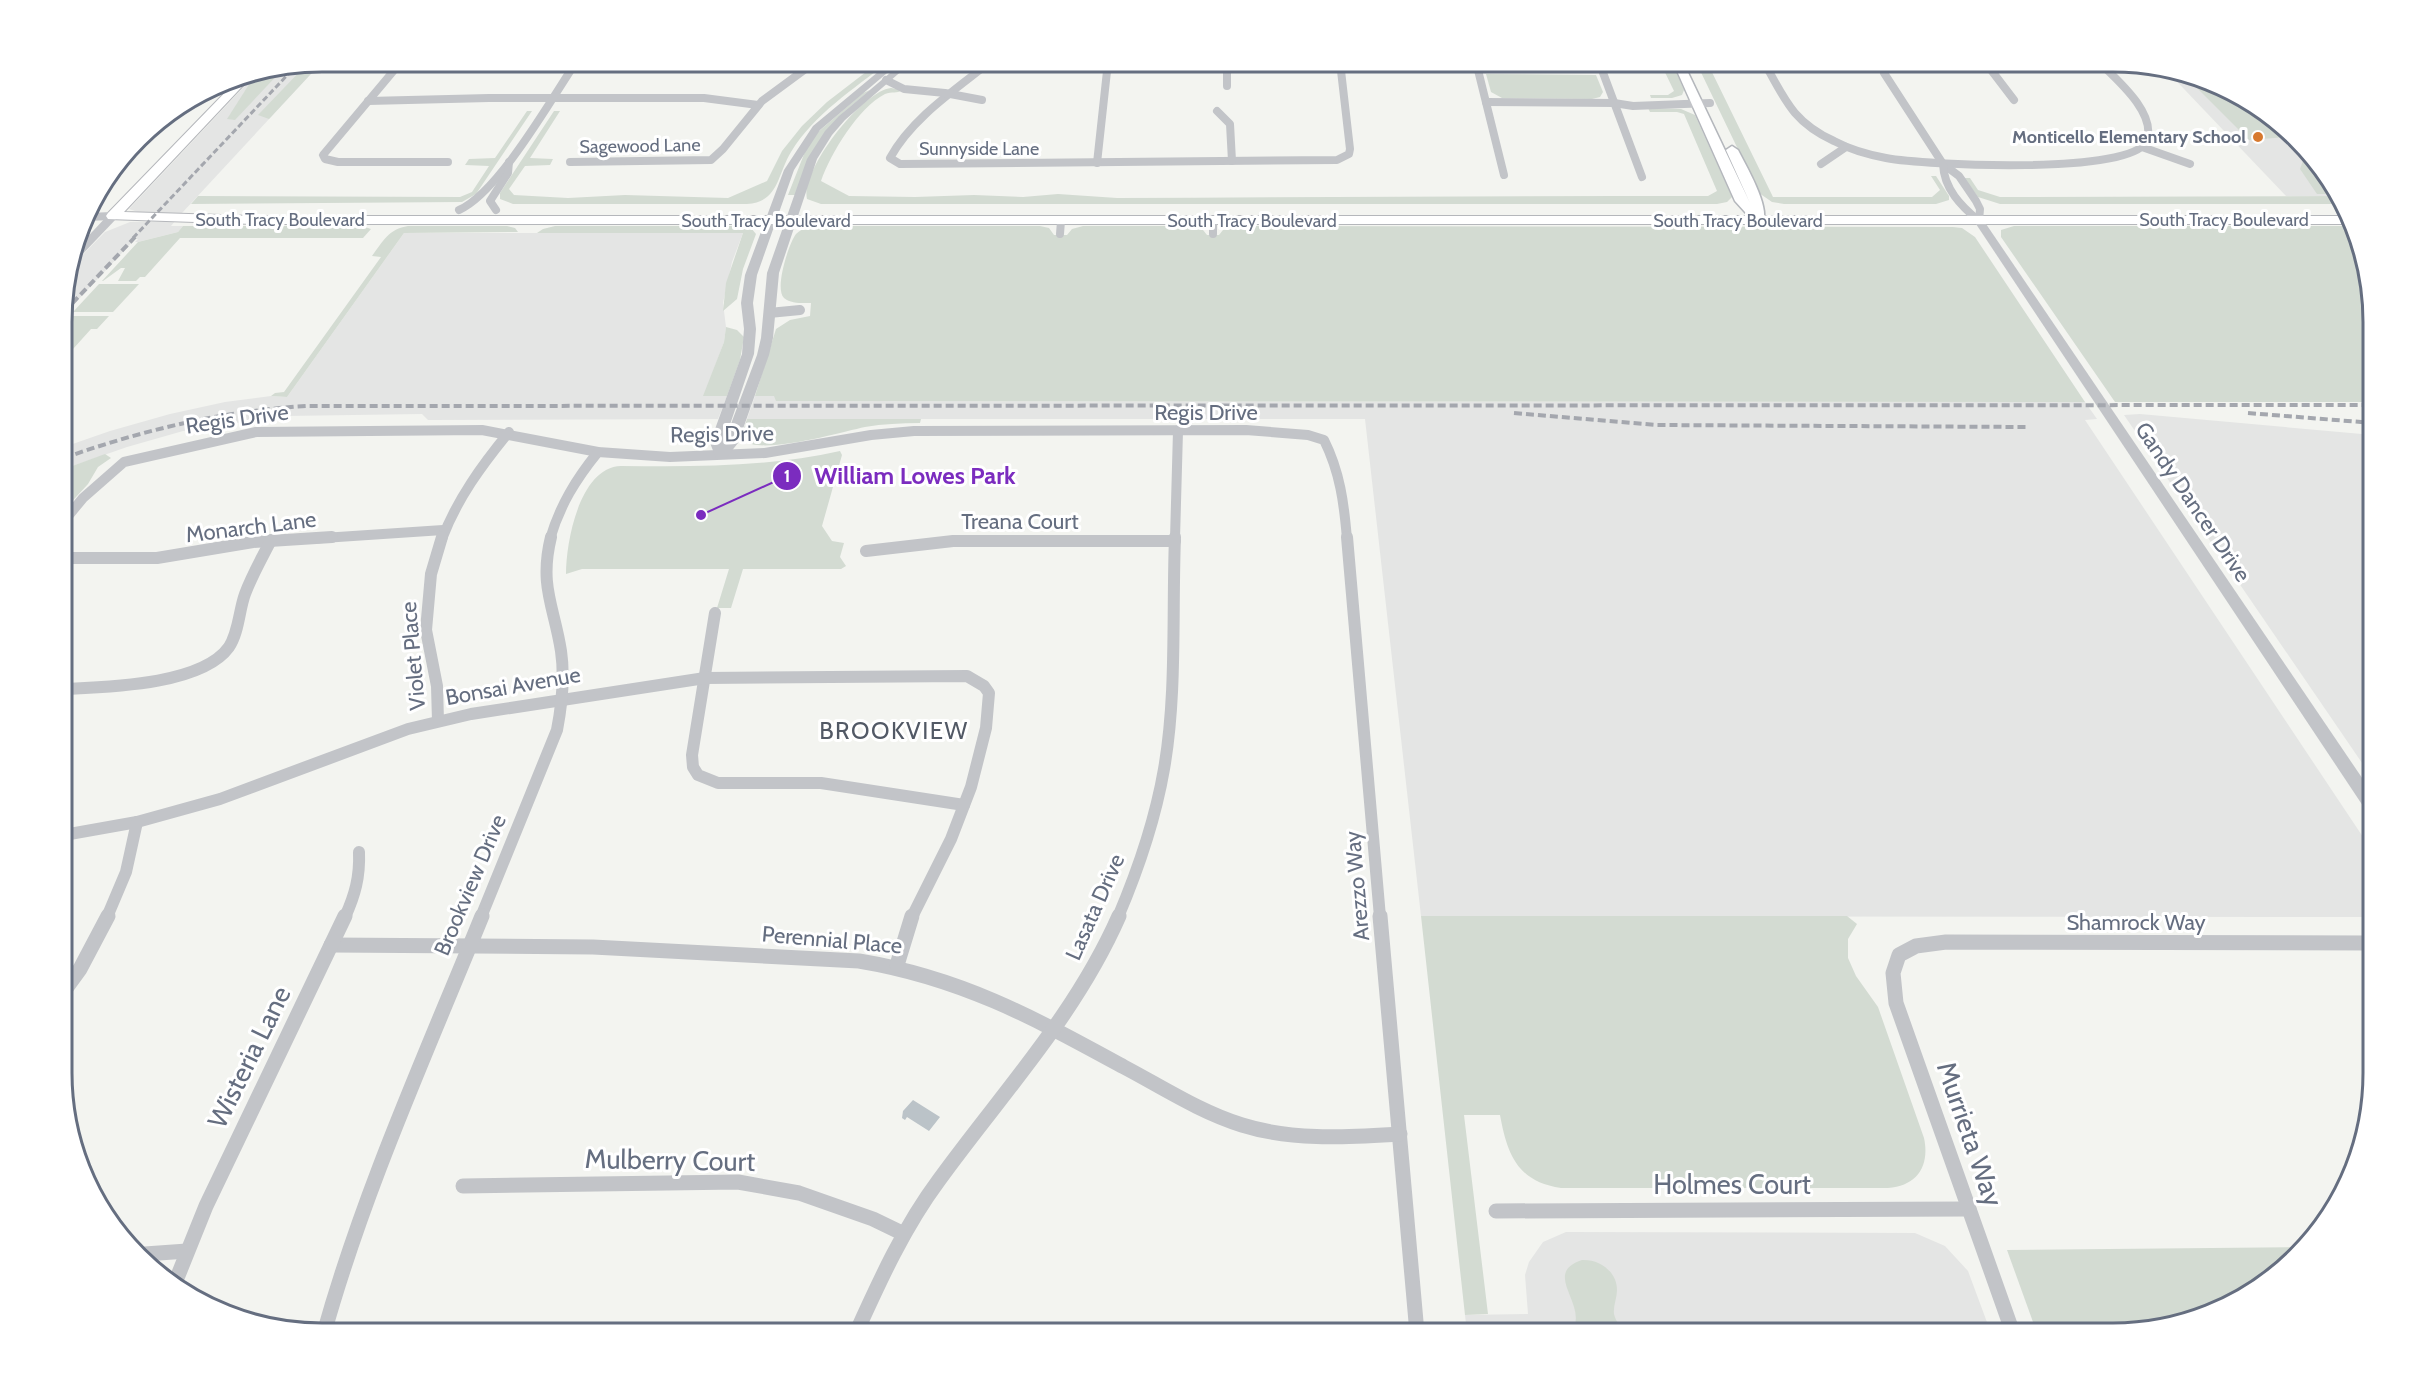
<svg xmlns="http://www.w3.org/2000/svg" width="2435" height="1395" font-family="Cabin,sans-serif">
  <rect width="100%" height="100%" fill="#f3f4f0"/>
  <g fill="#e4e5e4">
    <path d="M322 62 182 213H141L129 209 255 75Z"/>
    <path d="M2164 68 2181 70 2243 96 2330 178 2339 196H2286Z"/>
    <path d="M175 221 171 226H183L178 232 138 242H135L138 239H135L64 315V289L70 268 105 232 130 222Z"/>
    <path d="M404 233H743L732 262 723 303 726 327 724 342 704 396H727L718 419 428 420 422 414 285 416 183 431 127 447 64 469V447L110 431 170 414 225 402 271 396 287 397Z"/>
    <path d="M755 396H775L777 401 2085 402 2097 419 2085 420 2373 852V917L1421 916 1365 419H747Z"/>
    <path d="M2140 414 2373 435V779L2124 415Z"/>
    <path d="M1566 1232 1915 1233 1945 1246 1968 1271 1991 1333H1467L1465 1315 1528 1314 1525 1275 1529 1262 1543 1242Z"/>
  </g>
  <g fill="#d3dbd2">
    <path d="M322 62 269 119 258 115 307 64Z"/>
    <path d="M879 62H888C854 89 814 114 791 152 777 175 779 202 747 204H513L500 199V193L554 111H560L530 158 553 159 550 165 525 166 509 189 514 195 568 198 625 195 728 198 767 181 782 151 802 126 827 102Z"/>
    <path d="M1660 62H1672L1684 90 1682 95 1672 98H1651L1650 95H1668L1674 91Z"/>
    <path d="M1696 62H1707L1773 197H1932L1940 190 1931 176H1936L1949 196V200L1936 204H1784L1772 202 1759 193Z"/>
    <path d="M283 69 235 120 227 119 255 75Z"/>
    <path d="M2179 70 2243 96 2287 137 2249 140Z"/>
    <path d="M1486 74 1596 75 1603 92 1600 97 1592 99 1502 98 1491 92Z"/>
    <path d="M891 88 902 90C897 94 892 91 885 94 858 108 831 153 821 181L849 196 915 197 974 195 1023 197 1058 194 1117 198C1314 197 1509 196 1708 196L1717 191 1684 114 1677 112H1650L1648 108 1681 109 1695 115 1732 197 1727 202 1717 204H821L807 199C800 171 862 91 891 88Z"/>
    <path d="M870 90 844 112 795 195H788L810 139 863 93Z"/>
    <path d="M527 111H532L476 194 462 202 191 204 198 196 460 197 472 192 489 166 465 165 469 159 495 158Z"/>
    <path d="M2305 155 2330 178 2338 194H2317L2300 169Z"/>
    <path d="M1964 178H1970L1978 190 2000 197 2339 196 2343 204H2000L1978 197Z"/>
    <path d="M183 226H362L371 229 363 238H180L145 277H140L136 281H118L125 268H121L103 281H102L138 242 178 232Z"/>
    <path d="M408 226H507L515 228 518 232 404 233 287 397 271 396 275 393 284 392 381 257 372 256C383 241 389 229 408 226Z"/>
    <path d="M555 226H741L751 228 756 234 743 269 737 299 723 311 726 283 743 233H537L543 229Z"/>
    <path d="M1040 226 1049 228 1054 235H1067L1072 229 1083 226H1192L1203 230 1207 235H1219L1223 230 1235 226 1953 227 1962 228 1975 237 2085 402 776 401 774 396H755L776 329 790 320 810 316 811 303C803 303 791 304 784 298 774 289 789 243 796 234 802 228 811 227 818 226Z"/>
    <path d="M2014 226H2354C2378 277 2373 347 2373 402H2115L2001 237V230Z"/>
    <path d="M99 284H139L113 312H73Z"/>
    <path d="M69 316H109L97 329H91L64 359V322Z"/>
    <path d="M726 327 737 330 744 337 740 360 727 396H703L724 342Z"/>
    <path d="M747 419H921L920 423C901 423 883 424 865 427 841 432 760 456 743 440L742 434Z"/>
    <path d="M840 451 842 455 822 526 832 541 844 543 840 557 846 566 841 569H743L731 608H717L729 569H582L566 574C566 541 580 467 621 466 695 467 768 467 840 451Z"/>
    <path d="M105 454 111 458 98 467 88 484 64 510V469Z"/>
    <path d="M1421 916H1847L1857 924 1848 939V958L1856 976 1878 1007 1924 1138C1930 1166 1917 1186 1888 1188H1561C1517 1182 1507 1153 1500 1115H1464L1488 1314 1465 1315Z"/>
    <path d="M2305 1247 2297 1257 2243 1298 2130 1333H2037L2007 1250Z"/>
    <path d="M1582 1260C1600 1259 1617 1272 1617 1290 1617 1298 1613 1306 1614 1314 1616 1322 1621 1328 1627 1333H1571C1591 1305 1540 1274 1582 1260Z"/>
  </g>
  <path fill="#bbc3c8" d="M913 1100 940 1117 929 1131 907 1117 905 1120 902 1118 903 1111Z"/>
  <g fill="none" stroke-linecap="round" stroke-linejoin="round">
    <g stroke="#b4b7bc" stroke-width="3">
      <path id="secondary" d="M1673 62H1683L1750 203 1726 150 1732 146 1738 150C1746 166 1770 206 1763 223H1755L1735 201Z"/>
    </g>
    <g stroke="#b5b7bb" stroke-width="2">
      <path id="primary" d="M253 75 124 212 253 216H2349L2352 224H253L108 219 106 216 108 213 239 78Z"/>
    </g>
    <g stroke="#c2c4c8" stroke-width="8">
      <path d="M401 62 323 155 325 159 338 162H448"/>
      <path d="M990 62C955 90 912 118 890 158L900 164 1337 160 1349 154 1350 149 1340 62"/>
      <path d="M1227 62V86"/>
      <path d="M1476 62 1504 175"/>
      <path d="M1599 62 1642 177"/>
      <path d="M1764 62C1785 100 1793 122 1834 141 1849 149 1870 155 1886 158 1922 165 2135 176 2147 140 2156 112 2116 79 2099 62"/>
      <path d="M1985 62 2014 100"/>
      <path d="M1884 73 1943 164 1959 176 1976 201 1980 209 1979 221"/>
      <path d="M886 80 904 89 945 93 982 100"/>
      <path d="M368 101 489 98H704L758 105"/>
      <path d="M1486 102 1614 103 1633 106 1710 103"/>
      <path d="M1217 111 1230 124 1232 161"/>
      <path d="M2142 147 2190 164"/>
      <path d="M570 162 711 160 723 149 762 101 815 62"/>
      <path d="M1097 163 1108 62"/>
      <path d="M1821 164 1846 147"/>
      <path d="M1943 164C1944 189 1961 206 1979 221"/>
      <path d="M459 210C498 193 551 100 576 62"/>
      <path d="M496 210 490 201 508 173 509 162"/>
      <path d="M86 217 113 216"/>
      <path d="M1213 221V234"/>
      <path d="M1060 234 1061 221"/>
    </g>
    <g stroke="#c2c4c8" stroke-width="10">
      <path d="M769 313 800 310"/>
      <path d="M64 521 83 498 124 462 256 432 482 430 598 452 670 457 765 453 871 435 914 431 1246 430 1308 435 1324 440C1340 472 1344 503 1347 539"/>
      <path d="M308 539 443 530"/>
      <path d="M442 539C457 499 482 465 509 432"/>
      <path d="M550 539C560 505 576 479 598 452"/>
      <path d="M1175 539 1178 431"/>
    </g>
    <g stroke="#c2c4c8" stroke-width="12">
      <path d="M1347 537 1380 917"/>
      <path d="M866 551 953 541H1175"/>
      <path d="M64 558H157L253 542 332 537"/>
      <path d="M715 613 692 755 693 767 698 775 718 783H821L964 805"/>
      <path d="M64 689C108 687 202 685 229 647 239 632 239 610 245 594 252 575 262 558 271 540"/>
      <path d="M438 721 437 686 426 630 431 574 442 537"/>
      <path d="M64 835 137 822 220 799 408 729 471 714 705 678 967 676 984 686 989 693 986 728 971 787 951 839 912 917"/>
      <path d="M107 917 126 872 137 822"/>
      <path d="M345 917C355 895 360 877 359 852"/>
      <path d="M481 917 557 730C562 704 565 678 561 651 554 606 539 586 551 537"/>
      <path d="M1118 917C1138 870 1155 821 1164 769 1177 695 1172 613 1175 537"/>
    </g>
    <g stroke="#c2c4c8" stroke-width="15">
      <path d="M1380 916 1417 1333"/>
      <path d="M331 945 593 947 859 961C962 978 1034 1018 1124 1067 1162 1087 1200 1112 1242 1125 1293 1141 1347 1137 1400 1134"/>
      <path d="M897 965 912 916"/>
      <path d="M64 991 80 969 108 916"/>
      <path d="M463 1186 738 1182 799 1193 873 1219 904 1234"/>
      <path d="M1496 1211 1969 1209"/>
      <path d="M145 1254 187 1251"/>
      <path d="M175 1283 206 1206 345 916"/>
      <path d="M324 1333C364 1190 426 1054 482 916"/>
      <path d="M856 1333C880 1280 904 1227 939 1180 1002 1093 1075 1016 1119 916"/>
      <path d="M2013 1333 1896 1003 1893 973 1899 955 1916 946 1946 942 2373 943"/>
    </g>
    <g fill="#c2c4c8" fill-rule="evenodd">
      <path d="M890 62H900L820 130 794 170 757 275 753 303 756 329 754 354 723 445 757 355 761 338 767 273 807 159 825 131 839 116 903 62H912L845 120 832 135 817 159 779 273 773 338 769 355 738 443 726 458H716L710 443 742 354 744 329 741 303 745 275 784 170 813 126Z"/>
      <path d="M113 213 117 214V218L77 260 72 261 76 249 109 214Z"/>
      <path d="M1979 218 1984 221 2373 794V814L2367 812 1974 221Z"/>
    </g>
    <use href="#secondary" fill="#fff" fill-rule="evenodd"/>
    <use href="#primary" fill="#fff" fill-rule="evenodd"/>
    <path stroke="#a4a7ae" stroke-width="3" stroke-dasharray="6 3" stroke-linecap="butt" d="M133 238 295 67"/>
    <g stroke="#a4a7ae" stroke-width="4" stroke-dasharray="8 4" stroke-linecap="butt">
      <path d="M64 312 135 237"/>
      <path d="M1514 413 1656 425 2027 427"/>
      <path d="M2248 413 2373 423"/>
      <path d="M64 458C143 430 222 411 306 406L2373 405"/>
    </g>
  </g>
  <circle fill="#d7792e" stroke="#fff" stroke-width="2" cx="2258" cy="137" r="6"/>
  <g text-anchor="middle" dominant-baseline="central" stroke-width="6" stroke-linejoin="round" paint-order="stroke">
    <g font-size="18" font-weight="bold" fill="#656e80" stroke="#fff" text-anchor="end">
      <text x="2246" y="137">Monticello Elementary School</text>
    </g>
    <g font-size="18" fill="#656e80" stroke="#fff">
      <text transform="translate(640 146) rotate(-1)">Sagewood Lane</text>
      <text x="979" y="149">Sunnyside Lane</text>
      <text x="280" y="220">South Tracy Boulevard</text>
      <text x="2224" y="220">South Tracy Boulevard</text>
      <text x="766" y="221">South Tracy Boulevard</text>
      <text x="1252" y="221">South Tracy Boulevard</text>
      <text x="1738" y="221">South Tracy Boulevard</text>
    </g>
    <g font-size="22" fill="#656e80" stroke="#fff">
      <text x="1206" y="412">Regis Drive</text>
      <text transform="translate(237 419) rotate(-8)">Regis Drive</text>
      <text transform="translate(722 434) rotate(-1)">Regis Drive</text>
      <text transform="translate(2193 502) rotate(56)">Gandy Dancer Drive</text>
      <text x="1020" y="521">Treana Court</text>
      <text transform="translate(251 527) rotate(-7)">Monarch Lane</text>
      <text transform="translate(413 656) rotate(-95)">Violet Place</text>
      <text transform="translate(513 686) rotate(-10)">Bonsai Avenue</text>
      <text transform="translate(470 885) rotate(-67)">Brookview Drive</text>
      <text transform="translate(1357 886) rotate(-95)">Arezzo Way</text>
      <text transform="translate(1095 907) rotate(-66)">Lasata Drive</text>
      <text x="2136" y="922">Shamrock Way</text>
      <text transform="translate(832 940) rotate(5)">Perennial Place</text>
    </g>
    <g font-size="24" letter-spacing="1.5" fill="#525965" stroke="#fff">
      <text x="894" y="730">BROOKVIEW</text>
    </g>
    <g font-size="27" fill="#656e80" stroke="#fff">
      <text transform="translate(249 1057) rotate(-64)">Wisteria Lane</text>
      <text transform="translate(1970 1134) rotate(71)">Murrieta Way</text>
      <text transform="translate(670 1160) rotate(1)">Mulberry Court</text>
      <text x="1732" y="1184">Holmes Court</text>
    </g>
  </g>
  <path d="M0 0H2435V1395H0ZM322 72H2113A250 250 0 0 1 2363 322V1073A250 250 0 0 1 2113 1323H322A250 250 0 0 1 72 1073V322A250 250 0 0 1 322 72Z" fill="#fff" fill-rule="evenodd"/>
  <path fill="none" stroke="#656e80" stroke-width="3" d="M322 72H2113A250 250 0 0 1 2363 322V1073A250 250 0 0 1 2113 1323H322A250 250 0 0 1 72 1073V322A250 250 0 0 1 322 72Z"/>
  <path fill="none" stroke="#7b2cbf" stroke-width="2" d="M701 515L787 476"/>
  <g fill="#7b2cbf" stroke="#fff" stroke-width="2">
    <circle cx="701" cy="515" r="6"/>
    <circle cx="787" cy="476" r="15"/>
  </g>
  <g font-size="18" text-anchor="middle" font-weight="bold" fill="#fff">
    <text x="787" y="482">1</text>
  </g>
  <g font-size="24" text-anchor="middle" font-weight="bold" fill="#7b2cbf" stroke="#fff" stroke-width="6" stroke-linejoin="round" paint-order="stroke">
    <text x="915" y="484">William Lowes Park</text>
  </g>
</svg>
